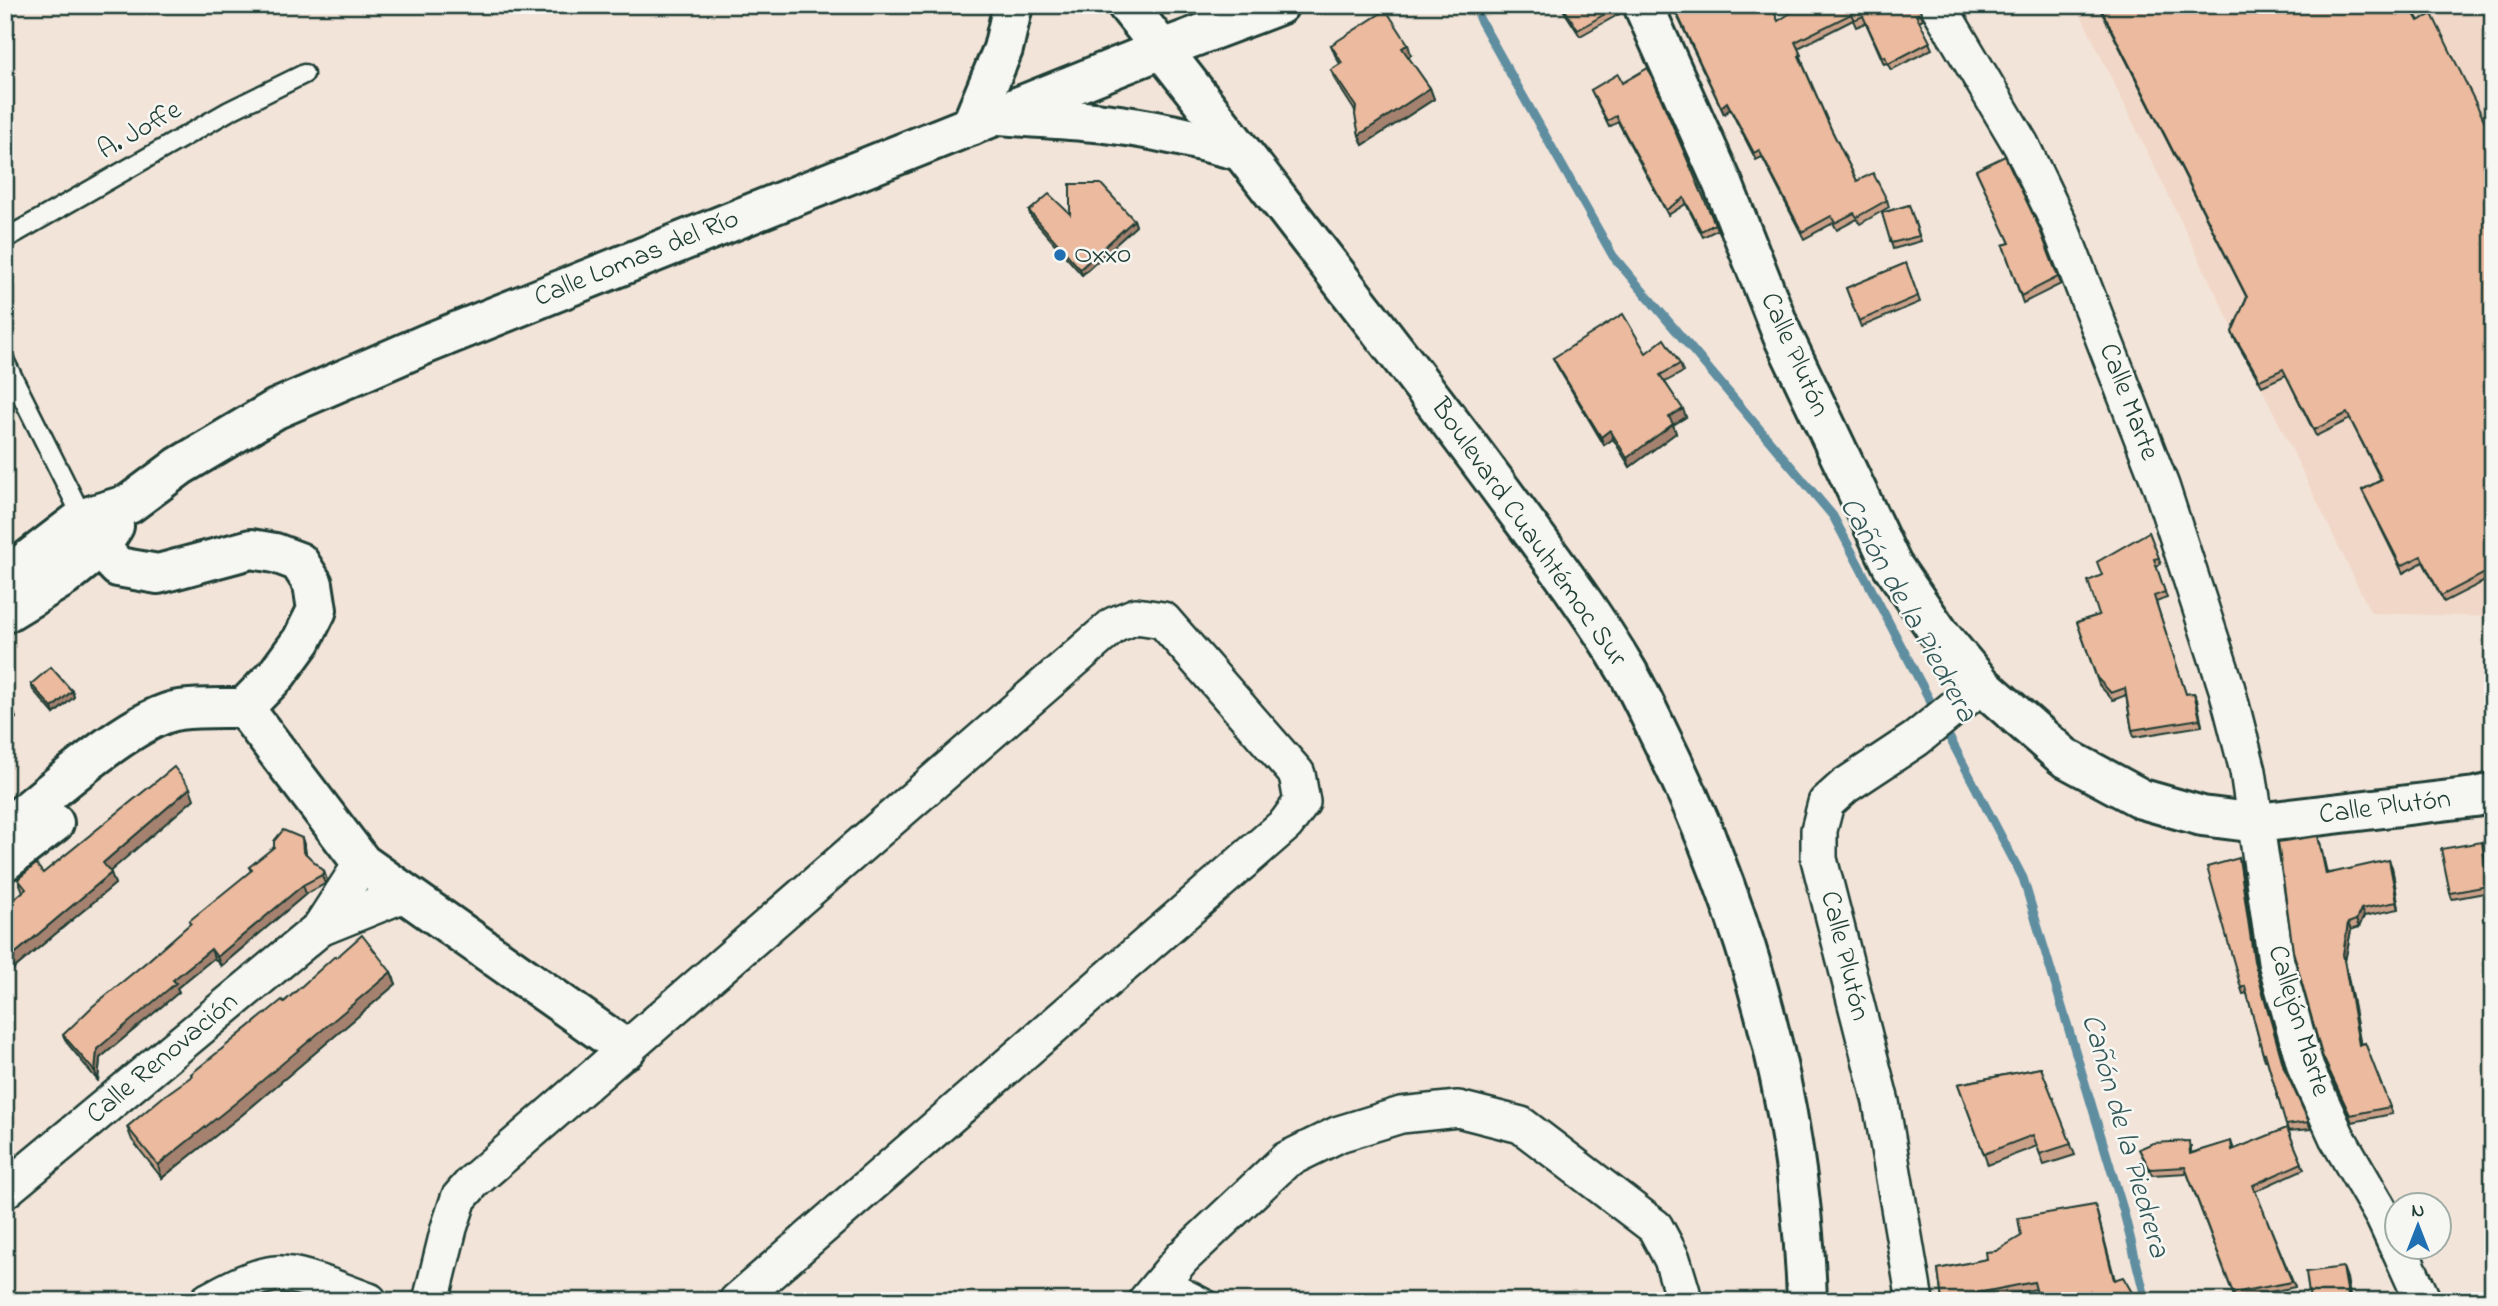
<svg xmlns="http://www.w3.org/2000/svg" width="2498" height="1306" font-family="'Indie Flower',sans-serif">
  <rect width="100%" height="100%" fill="#f3e4d9"/>
  <filter id="ink" filterUnits="userSpaceOnUse"><feTurbulence type="fractalNoise" baseFrequency=".0143" numOctaves="2"/><feDisplacementMap in="SourceGraphic" scale="14" xChannelSelector="R" yChannelSelector="G"/><feConvolveMatrix kernelMatrix="1 2 1 2 8 2 1 2 1" color-interpolation-filters="sRGB"/></filter>
  <g filter="url(#ink)">
    <path fill="#f1d7c7" d="M2076 5H2493V617L2371 613Z"/>
    <g fill="none" stroke-linecap="round" stroke-linejoin="round">
      <g stroke="#5e8ea0" stroke-width="9">
        <path d="M1479 18 1613 256 1833 516 1936 712"/>
        <path d="M1944 727 2023 878 2123 1209 2146 1301"/>
      </g>
      <g stroke="#1f3d34" stroke-width="23">
        <g id="service">
          <path d="M5 239 229 111 304 74"/>
          <path d="M5 362 83 518"/>
          <path d="M1165 1278 1210 1301"/>
        </g>
      </g>
      <g stroke="#1f3d34" stroke-width="40">
        <g id="minor">
          <path d="M1938 5 2021 145 2059 224 2161 486 2227 689 2248 771 2276 962 2306 1069 2337 1137 2384 1218 2396 1244"/>
          <path d="M320 928 404 894"/>
          <path d="M5 1190 320 928 362 863"/>
          <path d="M2398 1246 2423 1301"/>
          <path d="M208 1301C229 1290 251 1277 274 1274 297 1271 345 1293 369 1301"/>
          <path d="M431 1301 449 1228 459 1198 473 1182 1114 625 1136 616 1163 620 1297 774 1302 802 1286 824 737 1301"/>
          <path d="M1146 1301 1182 1258 1286 1160 1339 1134 1401 1115 1458 1109 1521 1125 1655 1227 1672 1259 1682 1292V1301"/>
          <path d="M1915 1301 1881 1102 1819 859V830L1826 803 1845 786 1916 739 1982 685"/>
        </g>
      </g>
      <g stroke="#1f3d34" stroke-width="44">
        <g id="tertiary">
          <path d="M1643 5 1723 184 1782 334 1892 565 1941 636 1982 685 2064 757 2142 799 2202 816 2257 823 2475 797 2493 793"/>
          <path d="M5 584 19 567 83 518 129 504 180 466 276 409 426 344 1162 49"/>
          <path d="M5 613 64 577 100 548 114 526"/>
          <path d="M244 708 362 863 626 1049"/>
          <path d="M5 829C45 798 132 717 179 710 200 707 223 708 244 708L277 674 302 640 317 610 313 584 299 562 275 553 251 549 158 574 118 567 100 548 83 518"/>
          <path d="M5 861 54 823"/>
        </g>
      </g>
      <g stroke="#1f3d34" stroke-width="44">
        <path id="secondary" d="M1162 49 1279 5"/>
      </g>
      <g stroke="#1f3d34" stroke-width="44">
        <g id="primary">
          <path d="M1127 5C1210 109 1290 215 1371 319 1419 381 1466 442 1512 505 1552 559 1593 613 1627 671 1640 693 1650 716 1661 738 1748 913 1801 1106 1807 1301"/>
          <path d="M1001 115C1035 118 1070 119 1104 123 1150 128 1195 139 1241 151"/>
          <path d="M971 126 1003 49 1013 5"/>
        </g>
      </g>
      <use href="#service" stroke="#f6f6f2" stroke-width="18"/>
      <use href="#minor" stroke="#f6f6f2" stroke-width="35"/>
      <use href="#tertiary" stroke="#f6f6f2" stroke-width="38"/>
      <use href="#secondary" stroke="#f6f6f2" stroke-width="38"/>
      <use href="#primary" stroke="#f6f6f2" stroke-width="38"/>
    </g>
    <g fill="#cba088" stroke="#1f3d34" stroke-width="2">
      <path d="M1560 5H1618L1621 13 1580 36Z"/>
      <path d="M1672 5H1771L1778 21 1918 5 1923 19 1919 21 1932 49 1891 70 1887 63 1884 64 1866 23 1856 27 1853 20 1798 48 1803 62H1802L1831 129 1857 181 1887 200 1889 207 1860 224 1857 219 1837 230 1833 223 1804 239 1762 157 1756 160 1730 109 1724 114Z"/>
      <path d="M2098 5H2409L2488 128 2493 125V577L2444 602 2423 562 2403 573 2362 490 2381 480 2350 419 2316 436 2286 375 2262 386 2234 338 2232 332 2247 298Z"/>
      <path d="M1331 45 1411 55 1408 57 1430 88 1434 99 1363 145 1359 135 1355 111 1335 80 1331 70 1340 64 1335 55Z"/>
      <path d="M1622 83 1715 224 1717 230 1703 237 1686 204 1668 215 1618 122 1609 127 1591 90Z"/>
      <path d="M1976 170 2038 225 2061 284 2023 303 2003 245 2010 243Z"/>
      <path d="M1909 205 1921 241 1893 249 1882 213Z"/>
      <path d="M1029 211 1070 214 1134 220 1136 226 1082 275 1031 217Z"/>
      <path d="M1906 263 1920 302 1861 327 1846 288Z"/>
      <path d="M1646 353 1680 364 1683 372 1665 382 1686 417 1673 425 1676 433 1630 467 1613 439 1604 445 1557 366 1553 358Z"/>
      <path d="M2149 532 2161 564 2156 566 2167 598 2156 602 2186 694 2194 693 2202 726 2134 737 2132 730 2126 695 2113 700 2099 685 2077 622 2099 615 2102 575Z"/>
      <path d="M31 684 72 691 74 697 54 714 33 690Z"/>
      <path d="M194 799 110 871 115 884 5 976V907L23 892 18 879 43 873Z"/>
      <path d="M2482 842 2484 848 2490 892 2452 899 2450 893Z"/>
      <path d="M2320 843 2327 873 2392 867 2399 909 2364 916 2359 927 2351 930 2345 961 2360 1044 2365 1043 2392 1114 2352 1122 2322 1055Z"/>
      <path d="M305 847 306 854 327 880 325 884 306 894 221 966 214 958 177 988 179 992 100 1058 98 1081 67 1043 63 1035 251 871 249 867Z"/>
      <path d="M2239 858 2241 864 2257 967 2286 1071 2311 1129 2288 1131 2267 1060H2265L2263 1054 2247 993 2243 994 2241 988Z"/>
      <path d="M336 958 391 972 396 984 243 1114 162 1178 132 1140 127 1127 192 1077 191 1074 284 1002Z"/>
      <path d="M2041 1068 2075 1155 2044 1165 2037 1146 1988 1165 1958 1084Z"/>
      <path d="M2287 1128 2304 1169 2255 1191 2295 1287 2235 1299 2187 1173 2152 1175 2139 1149 2191 1146V1153L2231 1141 2234 1150Z"/>
      <path d="M2097 1212 2115 1280 2137 1301 2036 1289 1976 1301H1942L1938 1269 1987 1259 1996 1251Z"/>
    </g>
    <g fill="#a5826f" stroke="#1f3d34" stroke-width="2">
      <path d="M1408 44 1411 55 1405 59 1402 48Z"/>
      <path d="M1430 88 1434 99 1363 145 1359 135Z"/>
      <path d="M1727 102 1730 109 1724 114 1721 107Z"/>
      <path d="M1134 220 1136 226 1082 275 1080 269Z"/>
      <path d="M1683 409 1686 417 1673 425 1676 433 1630 467 1627 458 1669 417Z"/>
      <path d="M1610 430 1613 439 1604 445 1601 437Z"/>
      <path d="M72 691 74 697 54 714 52 708Z"/>
      <path d="M2194 693 2197 699 2202 726 2200 719Z"/>
      <path d="M12 708 16 718 5 727V715Z"/>
      <path d="M190 788 194 799 107 874 103 863Z"/>
      <path d="M2318 836 2320 843 2328 880 2326 874Z"/>
      <path d="M302 838 305 847 306 860 303 851Z"/>
      <path d="M2482 842 2484 848 2490 892 2488 886Z"/>
      <path d="M2239 858 2241 864 2257 967 2254 961Z"/>
      <path d="M2389 860 2392 867 2399 909 2397 902Z"/>
      <path d="M324 871 327 880 325 884 322 875Z"/>
      <path d="M111 873 115 884 5 976V962Z"/>
      <path d="M303 885 306 894 221 966 217 957Z"/>
      <path d="M2361 909 2364 916 2359 927 2356 920Z"/>
      <path d="M2348 923 2351 930 2345 961 2362 1051 2359 1045 2343 954Z"/>
      <path d="M211 949 214 958 177 988 179 992 100 1058 98 1081 95 1072 97 1049 173 980Z"/>
      <path d="M391 972 396 984 243 1114 162 1178 158 1165Z"/>
      <path d="M2343 1267 2347 1278 2351 1301H2349Z"/>
    </g>
    <g fill="#ecba9e" stroke="#1f3d34" stroke-width="2">
      <path d="M1562 5H1618V6L1578 30Z"/>
      <path d="M1673 5H1771L1778 21 1803 5H1918L1921 13 1916 15 1930 42 1888 64 1885 56 1882 57 1863 16 1854 20 1851 14 1795 42 1801 55 1799 56 1831 129 1857 181 1873 173 1887 200 1857 217 1854 213 1835 223 1831 216 1802 232 1759 150 1754 153 1727 102 1721 107Z"/>
      <path d="M2099 5H2409L2418 21 2432 14 2488 128 2493 125V569L2441 596 2421 556 2401 566 2362 490 2382 480 2347 413 2314 430 2283 369 2260 380 2232 332 2247 297Z"/>
      <path d="M1386 10 1408 44 1402 48 1430 88 1359 135 1355 115 1356 107 1331 70 1342 63 1331 45Z"/>
      <path d="M1648 68 1715 224 1701 231 1684 198 1666 210 1616 116 1607 121 1591 90 1618 74 1622 83Z"/>
      <path d="M2005 156 2038 225 2058 277 2021 296 2003 245 2010 243 1976 170Z"/>
      <path d="M1070 184H1101L1134 220 1080 269 1029 211 1049 194 1070 214Z"/>
      <path d="M1909 205 1919 236 1891 243 1882 213Z"/>
      <path d="M1906 263 1918 296 1859 321 1846 288Z"/>
      <path d="M1623 314 1646 353 1664 339 1680 364 1660 375 1683 409 1669 417 1673 424 1627 458 1610 430 1601 437 1553 358Z"/>
      <path d="M2149 532 2159 558 2154 559 2165 592 2154 596 2186 694 2194 693 2200 719 2132 730 2125 688 2111 693 2097 678 2077 622 2099 615 2088 581 2102 575 2097 562Z"/>
      <path d="M51 667 72 691 52 708 31 684Z"/>
      <path d="M5 700 12 708 5 715Z"/>
      <path d="M174 767 190 788 103 863 111 873 5 962V907L26 889 18 879 36 864 43 873Z"/>
      <path d="M283 830 302 838 303 851 324 871 322 875 303 885 217 957 211 949 173 980 176 983 97 1049 95 1072 63 1035 93 1006 150 959 191 923 189 921 252 870 249 867 274 847V841Z"/>
      <path d="M2318 836 2326 874 2389 860 2397 902 2361 909 2356 920 2348 923 2343 954 2359 1045 2365 1043 2390 1107 2350 1115 2322 1055 2293 951 2278 842Z"/>
      <path d="M2482 842 2488 886 2450 893 2441 849Z"/>
      <path d="M2239 858 2254 961 2284 1068 2309 1122 2286 1125 2265 1053 2263 1054 2245 986 2241 988 2207 867Z"/>
      <path d="M362 935 391 972 238 1101 158 1165 127 1127 164 1096 192 1076 191 1074 282 1000 284 1002 335 956 336 958Z"/>
      <path d="M2041 1068 2071 1144 2040 1154 2033 1135 1984 1154 1958 1084Z"/>
      <path d="M2287 1128 2302 1163 2253 1185 2292 1282 2233 1293 2185 1167 2150 1169 2139 1149 2153 1143 2189 1141 2190 1154 2231 1141 2232 1150Z"/>
      <path d="M2095 1205 2114 1280 2123 1277 2137 1301H2039L2034 1282 1942 1300 1938 1269 1987 1259 1986 1252 1996 1251 2021 1236 2018 1218Z"/>
      <path d="M2343 1267 2349 1301H2310L2306 1272Z"/>
    </g>
  </g>
  <circle fill="#1f6fb2" stroke="#f6f6f2" stroke-width="2.5" cx="1060" cy="255" r="7"/>
  <g text-anchor="middle" dominant-baseline="central" stroke-width="5" stroke-linejoin="round" paint-order="stroke">
    <g font-size="28" fill="#1f3d34" stroke="#f6f6f2">
      <text transform="translate(140 131) rotate(-30)">A. Joffe</text>
      <text transform="translate(637 259) rotate(-22)">Calle Lomas del Río</text>
      <text transform="translate(1794 355) rotate(66)">Calle Plutón</text>
      <text transform="translate(2128 402) rotate(69)">Calle Marte</text>
      <text transform="translate(1528 533) rotate(55)">Boulevard Cuauhtémoc Sur</text>
      <text transform="translate(2385 808) rotate(-7)">Calle Plutón</text>
      <text transform="translate(1844 956) rotate(76)">Calle Plutón</text>
      <text transform="translate(2298 1021) rotate(73)">Callejón Marte</text>
      <text transform="translate(163 1059) rotate(-40)">Calle Renovación</text>
    </g>
    <g font-size="28" fill="#1f3d34" stroke="#f6f6f2" text-anchor="start">
      <text x="1074" y="255">Oxxo</text>
    </g>
    <g font-size="30" font-style="italic" fill="#345858" stroke="#f6f6f2">
      <text transform="translate(1907 610) rotate(61)">Cañón de la Piedrera</text>
      <text transform="translate(2124 1136) rotate(74)">Cañón de la Piedrera</text>
    </g>
  </g>
  <rect width="2498" height="1306" fill="none" stroke="#f6f6f2" stroke-width="28"/>
  <rect x="14" y="14" width="2470" height="1278" fill="none" stroke="#1f3d34" stroke-width="2.5" filter="url(#ink)"/>
  <g transform="translate(2418 1226)"><circle r="33" fill="#f6f6f2" stroke="#a0aca6" stroke-width="2"/>
  <path d="M0-5L12 26L0 18L-12 26Z" fill="#1f6fb2"/>
  <text y="-10" font-size="19" font-weight="bold" text-anchor="middle" fill="#1f3d34">N</text>
  </g>
</svg>
